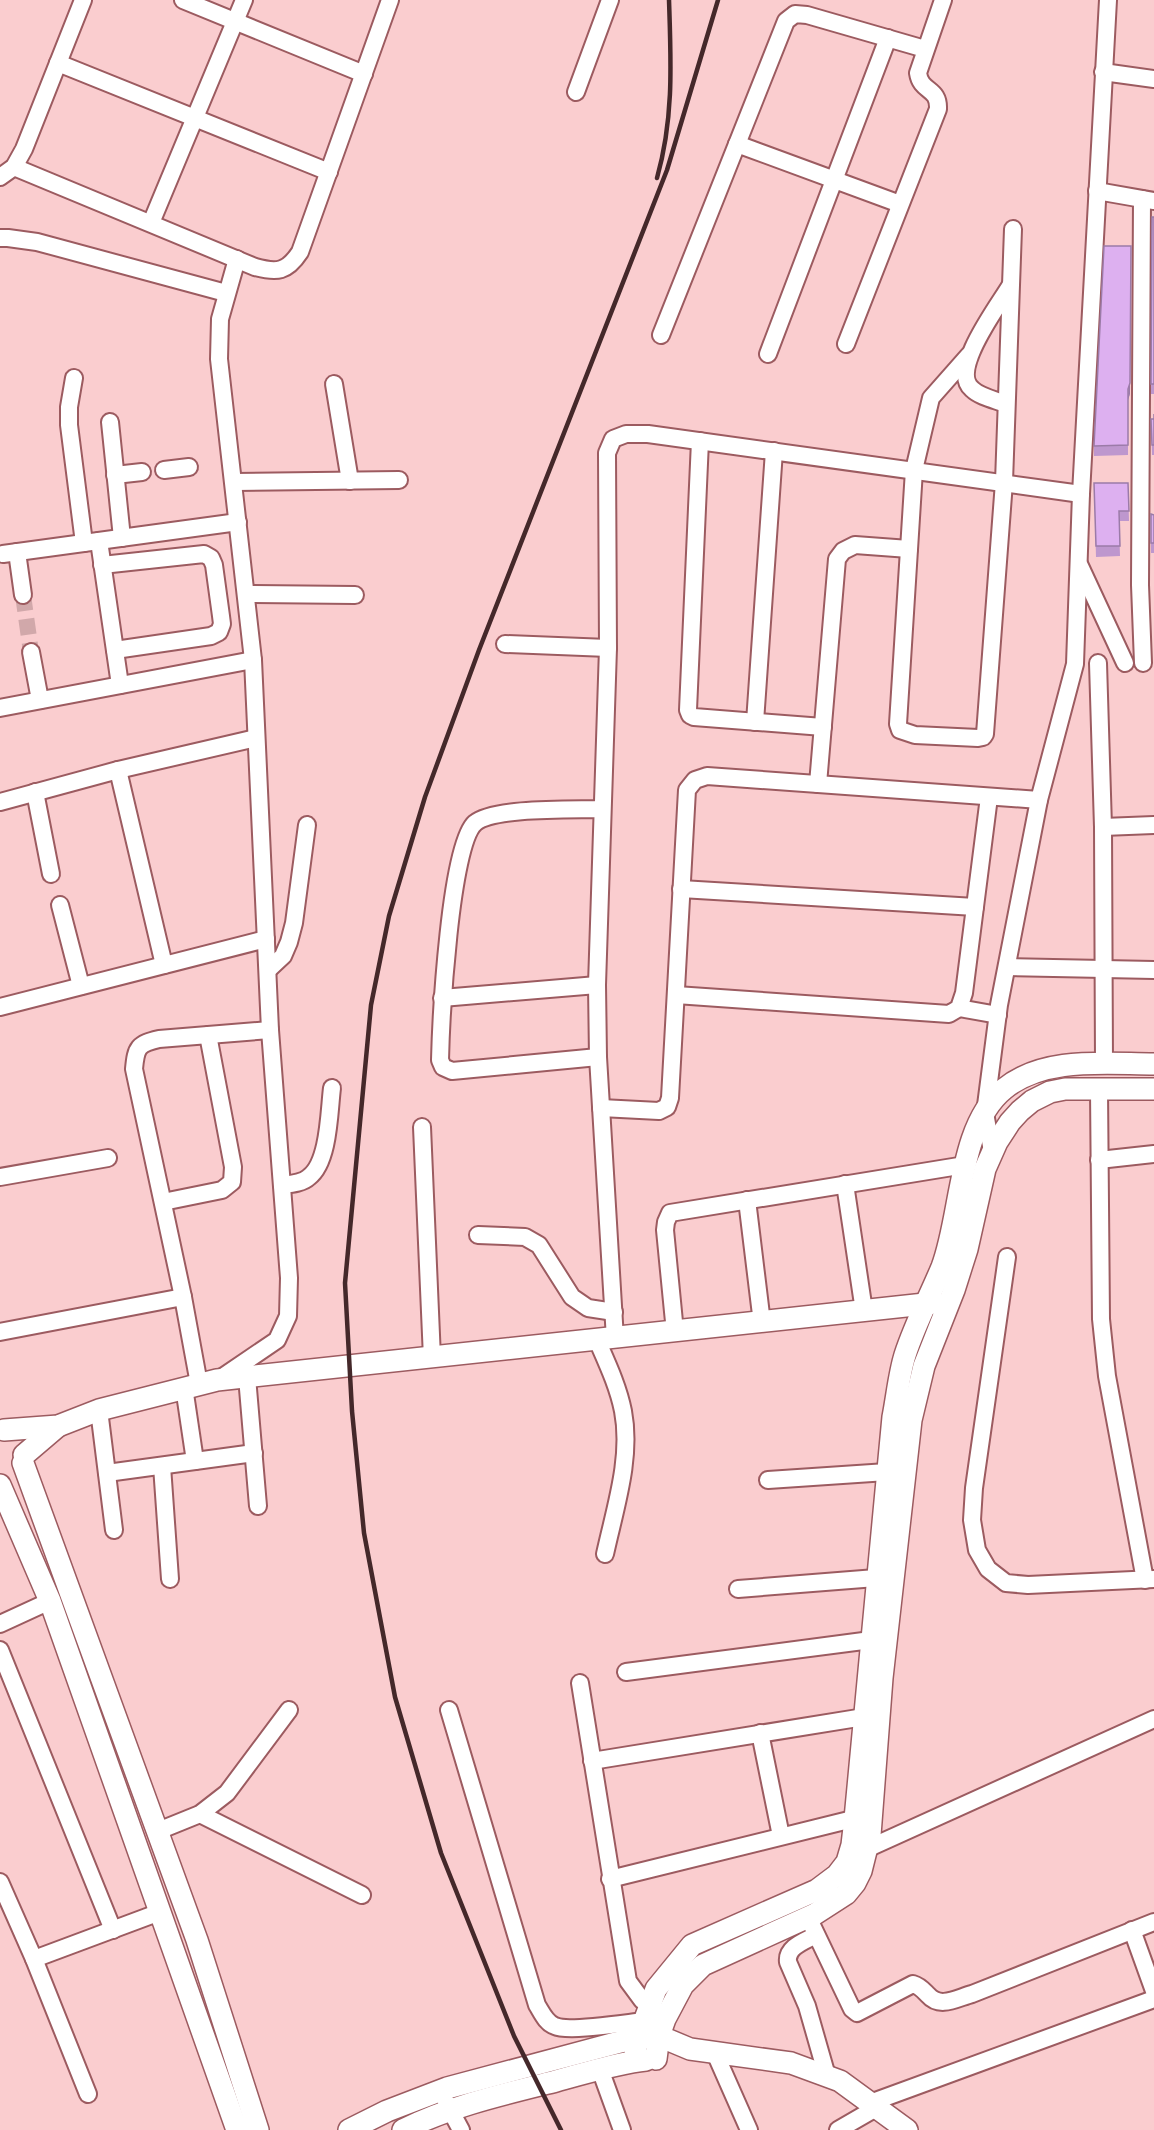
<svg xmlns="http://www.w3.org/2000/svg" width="1154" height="2130" font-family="'Libre Baskerville',serif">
  <rect width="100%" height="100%" fill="#facdcf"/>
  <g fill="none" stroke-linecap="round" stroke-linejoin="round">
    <path stroke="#d1a8aa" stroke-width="16" stroke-dasharray="16 8" stroke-linecap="butt" d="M23 595 31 652"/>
    <g stroke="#9c5b60" stroke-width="20">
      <g id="minor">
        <path d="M183 0 364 74"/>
        <path d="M58 63 329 172"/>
        <path d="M1103 72 1154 79"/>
        <path d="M576 92 610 0"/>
        <path d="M737 144 900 204"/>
        <path d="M14 167 255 267C277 273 287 272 300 252L390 0"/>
        <path d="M0 177 14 167 24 149 83 0"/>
        <path d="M1097 191 1154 201"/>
        <path d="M1142 199 1140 585 1143 663"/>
        <path d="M151 223 244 0"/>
        <path d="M0 238H8L37 242 226 293"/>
        <path d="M661 335 786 21 795 14 807 15 925 49"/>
        <path d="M846 344 938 109C939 87 921 93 918 73L943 0"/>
        <path d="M768 354 888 38"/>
        <path d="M969 355 931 398 914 470 898 724 900 730 915 735 978 738 983 737 985 734 1004 482 1013 229"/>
        <path d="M74 378 69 407V425L84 543"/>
        <path d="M334 384 350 481"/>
        <path d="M1006 404C996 400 980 397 972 389 949 370 999 305 1010 286"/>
        <path d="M110 422 122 538"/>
        <path d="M700 441 688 710 690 715 694 717 823 727"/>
        <path d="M164 470 189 467"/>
        <path d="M115 475 142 472"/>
        <path d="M234 482 399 480"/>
        <path d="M99 541 120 685"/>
        <path d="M17 552 23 595"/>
        <path d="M3 554 238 522"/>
        <path d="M102 565 204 554 211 558 214 565 221 616 222 624 219 632 211 636 115 650"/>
        <path d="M1080 566 1125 663"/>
        <path d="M246 594 355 595"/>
        <path d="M505 644 608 648"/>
        <path d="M31 652 40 700"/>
        <path d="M1098 663 1103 827 1104 1064"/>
        <path d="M0 708 253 660"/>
        <path d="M755 722 774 451"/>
        <path d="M118 770 164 965"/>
        <path d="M818 784 837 559 843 551 855 545 909 549"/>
        <path d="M35 792 51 874"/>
        <path d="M0 802 118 770 256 738"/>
        <path d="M1103 827 1154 825"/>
        <path d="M681 889 975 907"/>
        <path d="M60 905 81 986"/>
        <path d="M1007 967 1154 970"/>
        <path d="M268 970 283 956 289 942 294 923 307 825"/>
        <path d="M676 995 949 1014 959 1008 964 993 989 797"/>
        <path d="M442 998 597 985"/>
        <path d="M0 1007 266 939"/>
        <path d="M959 1008 998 1015"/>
        <path d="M598 1057 452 1071 443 1067 440 1060C441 1019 450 845 475 823 494 807 575 810 601 809"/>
        <path d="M1099 1090 1101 1319 1107 1376 1145 1580"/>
        <path d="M601 1108 659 1111 667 1107 670 1098 687 790 695 780 707 776 1039 800"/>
        <path d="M422 1127 432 1358"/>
        <path d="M992 1151 985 1113 999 1005 1039 800 1075 664 1081 494 1108 0"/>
        <path d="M1099 1160 1154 1154"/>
        <path d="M0 1177 108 1158"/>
        <path d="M845 1184 864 1311"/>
        <path d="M282 1185C291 1184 303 1183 309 1177 329 1162 329 1112 332 1088"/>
        <path d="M747 1200 762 1323"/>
        <path d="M163 1202 222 1190 232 1182 233 1167 208 1035"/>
        <path d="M478 1235 525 1237 539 1245 572 1297 588 1308 614 1312"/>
        <path d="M1007 1257 974 1488 972 1520 977 1550 988 1569 1006 1583 1028 1585 1154 1579"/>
        <path d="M0 1332 183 1297"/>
        <path d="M675 1332 665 1230 666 1222 670 1213 965 1165"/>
        <path d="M615 1339 598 1057 597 985 608 648 607 453 613 439 626 434H648L1081 494"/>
        <path d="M597 1340C607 1363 618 1386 623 1411 632 1458 615 1508 605 1554"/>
        <path d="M247 1377 258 1506"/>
        <path d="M218 1380 277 1340 288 1316 289 1278 270 1030 253 660 219 359 220 319 237 259"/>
        <path d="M199 1384 183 1297 134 1069C136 1047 138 1044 159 1039L270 1030"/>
        <path d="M184 1387 195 1461"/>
        <path d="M99 1410 114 1530"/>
        <path d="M162 1466 170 1579"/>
        <path d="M107 1473 254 1453"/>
        <path d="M768 1480 887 1472"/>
        <path d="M738 1589 876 1578"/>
        <path d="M0 1624 50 1601"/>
        <path d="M0 1650 113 1930"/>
        <path d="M626 1672 871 1640"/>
        <path d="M580 1683 628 1981 642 2000 650 2004"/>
        <path d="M449 1710 537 2005C542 2013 546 2023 555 2026 569 2033 636 2021 655 2020"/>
        <path d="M760 1733 781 1836"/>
        <path d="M592 1761 864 1717"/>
        <path d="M200 1814 362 1895"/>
        <path d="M158 1831 200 1814 227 1793 289 1710"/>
        <path d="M860 1852 1154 1719"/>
        <path d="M610 1879 865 1816"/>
        <path d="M0 1882 34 1959 88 2094"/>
        <path d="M808 1917 852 2009 857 2013 913 1984C920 1986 923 1990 928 1995 940 2009 957 1998 972 1994L1154 1922"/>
        <path d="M1132 1930 1154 1991"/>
        <path d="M816 1935C805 1941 786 1947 788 1962L807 2006 827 2076"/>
        <path d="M34 1959 160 1912"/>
        <path d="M715 2053 749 2130"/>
        <path d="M600 2069 622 2130"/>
        <path d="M446 2102 461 2130"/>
        <path d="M870 2103 1154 1999"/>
        <path d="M838 2130 876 2108"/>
      </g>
    </g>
    <g stroke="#9c5b60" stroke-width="24">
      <g id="major">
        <path d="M4 1430 58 1426 99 1410 217 1380 934 1303"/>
        <path d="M24 1455 58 1426"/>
        <path d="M23 1463 197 1940 258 2130"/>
        <path d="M0 1485 50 1601 237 2130"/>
        <path d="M656 2059 659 2036 665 2019 683 1985 703 1965 815 1914 846 1894 855 1883 861 1871 870 1835 882 1678 911 1420 924 1366 954 1290 967 1249 985 1169 997 1142 1010 1122 1020 1111 1032 1101 1050 1092 1065 1089H1154"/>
        <path d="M634 2061 638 2038 656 1989 692 1945 817 1890 837 1875 847 1862 852 1845 855 1819 893 1417C897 1397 899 1374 905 1355 915 1324 930 1296 942 1267 962 1215 958 1126 1004 1089 1044 1056 1106 1064 1154 1064"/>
        <path d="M349 2130 387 2111 447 2088 616 2043 638 2038 659 2036 690 2049 791 2063 840 2081 907 2130"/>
        <path d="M403 2130C451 2106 504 2094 556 2081 586 2073 616 2063 646 2060"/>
      </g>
    </g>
    <use href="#minor" stroke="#fff" stroke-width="16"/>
    <use href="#major" stroke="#fff" stroke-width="21"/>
    <g stroke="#44282a" stroke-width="4.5">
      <path d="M657 178C674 118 671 62 669 0"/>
      <path d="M561 2130 514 2036 441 1853 395 1697 364 1533 352 1411 345 1283 371 1005 389 916 425 797 479 650 667 170 718 0"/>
    </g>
  </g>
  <g fill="#be97ce">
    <path d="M1152 217H1154V394H1151Z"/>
    <path d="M1130 394 1128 399V455L1094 456V446Z"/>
    <path d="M1154 415V455H1152L1151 419H1154Z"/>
    <path d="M1094 483H1128L1129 521H1119L1120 556 1096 557Z"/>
    <path d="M1154 486V553H1151V514L1154 515Z"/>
  </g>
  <path fill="#9b7ba8" d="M1131 257 1130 394 1128 400Z"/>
  <g fill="#ddb0f0" stroke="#9b7ba8" stroke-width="1.5">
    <path d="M1152 217H1154V384H1151Z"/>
    <path d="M1104 246H1131L1130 383 1128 389V445L1094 446Z"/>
    <path d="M1154 414V445H1152L1151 419H1154Z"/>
    <path d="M1094 483H1128L1129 511H1119L1120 546H1096Z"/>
    <path d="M1151 514 1154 515V543H1151Z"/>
  </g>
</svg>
